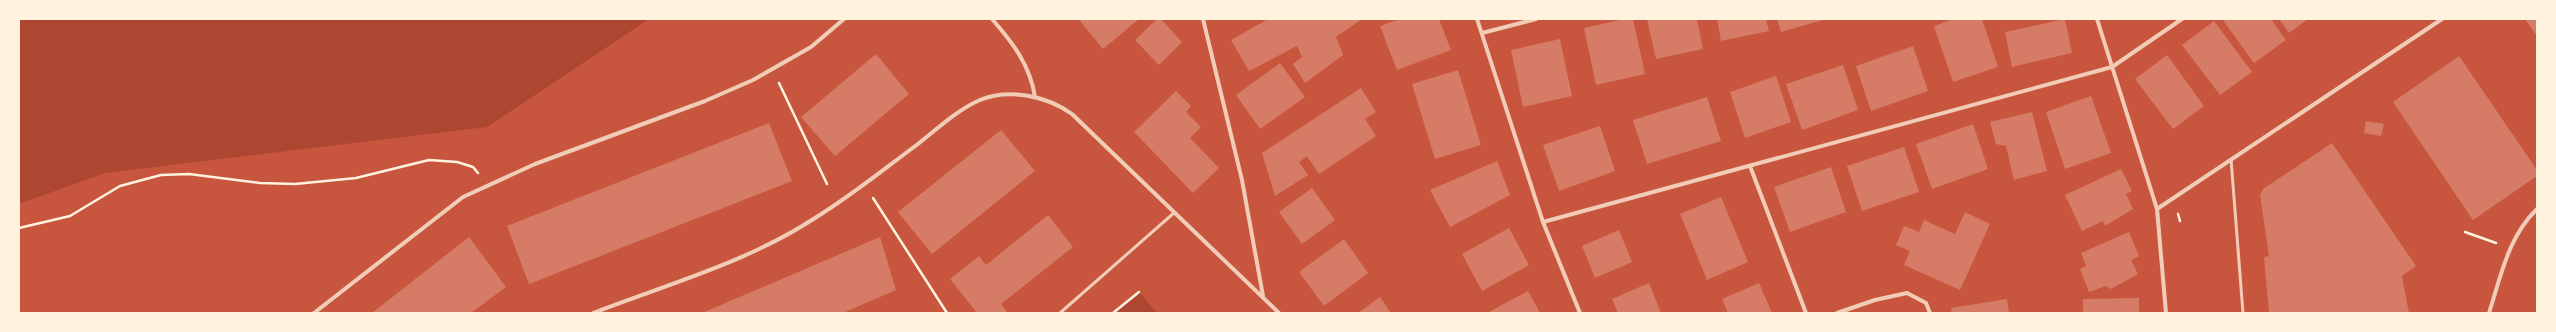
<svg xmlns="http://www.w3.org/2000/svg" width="2556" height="332" font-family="'Nunito Sans',sans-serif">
  <rect width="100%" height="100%" fill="#c8553d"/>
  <g fill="#ae4732">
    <path d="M19 19H649L487 127 105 173 19 204Z"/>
    <path d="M1139 292 1157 313H1112Z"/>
  </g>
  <g fill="#d67c66">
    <path d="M1082 19H1139L1103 49 1080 21Z"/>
    <path d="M1157 19H1161L1182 42 1159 65 1135 40Z"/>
    <path d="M1268 19H1362L1336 37 1343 55 1305 83 1293 64 1302 57 1297 46 1249 71 1231 40Z"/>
    <path d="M1400 19H1439L1451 50 1397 70 1380 26Z"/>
    <path d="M1624 19H1633L1645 74 1596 85 1584 28Z"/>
    <path d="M1647 19H1697L1703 49 1656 59Z"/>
    <path d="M1717 19H1766L1769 31 1721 41Z"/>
    <path d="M1777 19H1823V20L1781 32Z"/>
    <path d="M1953 19H1982L1998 67 1953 82 1934 26Z"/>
    <path d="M2065 19 2072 53 2012 67 2005 32Z"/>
    <path d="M2222 19H2271L2286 40 2254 63Z"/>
    <path d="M2279 19H2308L2289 33Z"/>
    <path d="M2525 19H2537V36Z"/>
    <path d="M2214 21 2252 72 2220 95 2182 45Z"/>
    <path d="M1560 39 1572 96 1523 107 1511 50Z"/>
    <path d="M1913 46 1928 91 1871 111 1856 66Z"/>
    <path d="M876 54 909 94 835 156 801 117Z"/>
    <path d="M2167 55 2204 106 2173 129 2135 79Z"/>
    <path d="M2459 56 2537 170V176L2473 220 2393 102Z"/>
    <path d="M1280 63 1305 97 1260 129 1236 95Z"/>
    <path d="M1843 65 1858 110 1802 130 1786 84Z"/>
    <path d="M1458 70 1481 145 1435 159 1412 84Z"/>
    <path d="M1776 76 1791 122 1745 138 1730 92Z"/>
    <path d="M1361 88 1376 112 1365 119 1376 136 1319 174 1307 156 1299 162 1308 175 1275 196 1262 153Z"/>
    <path d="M1176 91 1191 106 1186 112 1201 127 1190 138 1219 168 1193 193 1134 132Z"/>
    <path d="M2091 96 2111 153 2065 169 2046 112Z"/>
    <path d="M1707 97 1721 141 1647 164 1633 120Z"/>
    <path d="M2032 112 2047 171 2014 180 2006 146 1996 144 1990 122Z"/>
    <path d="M2366 121 2384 124 2381 136 2364 133Z"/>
    <path d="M769 123 792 181 529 284 507 226Z"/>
    <path d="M1973 124 1988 169 1932 189 1916 144Z"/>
    <path d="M1600 126 1615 171 1559 191 1543 145Z"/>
    <path d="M1001 130 1035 171 932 254 898 212Z"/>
    <path d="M2332 143 2416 266 2402 276 2409 313H2269L2264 257 2269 256 2260 195 2263 189Z"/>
    <path d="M1904 147 1919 192 1862 211 1847 166Z"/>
    <path d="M1497 161 1510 195 1450 227 1430 190Z"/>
    <path d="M1831 167 1846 212 1790 232 1774 187Z"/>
    <path d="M2121 169 2132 191 2126 194 2133 209 2105 226 2103 221 2082 231 2065 195Z"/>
    <path d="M1312 188 1335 220 1302 244 1279 212Z"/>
    <path d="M1721 197 1748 262 1707 280 1680 214Z"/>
    <path d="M1965 212 1990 224 1960 290 1904 265 1910 251 1896 245 1904 226 1919 232 1924 220 1955 234Z"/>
    <path d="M1048 215 1073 247 1001 304 1008 313H977L950 279 979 256 986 265Z"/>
    <path d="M1509 228 1529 265 1482 291 1462 254Z"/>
    <path d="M1619 230 1632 262 1595 278 1582 246Z"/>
    <path d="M2129 232 2139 256 2131 260 2138 274 2111 289 2106 286 2089 292 2080 269 2086 266 2081 253Z"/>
    <path d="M469 237 506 287 471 313H372Z"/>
    <path d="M880 237 896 290 843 313H702Z"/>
    <path d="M1344 239 1368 273 1324 306 1299 272Z"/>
    <path d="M1649 283 1661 313H1618L1612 299Z"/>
    <path d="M1759 283 1772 313H1728L1722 299Z"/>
    <path d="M1528 291 1540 313H1487Z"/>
    <path d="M1380 297 1391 313H1358Z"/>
    <path d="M2139 298V313H2083V299Z"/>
    <path d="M2007 299 2009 313H1952L1951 308Z"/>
  </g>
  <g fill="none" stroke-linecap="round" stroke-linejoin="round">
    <g stroke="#fff3e0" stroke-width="2.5">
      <path d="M779 83 827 184"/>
      <path d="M873 198 947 313"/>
      <path d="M2178 214 2180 221"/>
      <path d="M19 228 70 216 120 186 161 175 189 174 260 183 295 184 356 178 429 160 457 162 473 167 478 173"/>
      <path d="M2465 232 2496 243"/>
      <path d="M1113 313 1139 292"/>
    </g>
    <g stroke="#f1ccb7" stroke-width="3">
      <path d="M2231 159 2243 313"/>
      <path d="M1060 313 1175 212"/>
    </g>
    <g stroke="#f1ccb7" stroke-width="4">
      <path d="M992 19C1013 43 1030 65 1035 97"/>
      <path d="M1203 19 1242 180 1263 296"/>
      <path d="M1477 19 1543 222 1580 313"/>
      <path d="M2097 19 2157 209 2166 313"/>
      <path d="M1482 33 1536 19"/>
      <path d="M1750 166 1806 313"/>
      <path d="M2157 209 2442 19"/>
      <path d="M1543 222 2112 67 2182 19"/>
      <path d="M314 313 463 197 535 164 705 101 753 80 811 47 844 19"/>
      <path d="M593 313C668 284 748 262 815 218 851 196 884 169 918 144 937 129 957 110 980 100 1009 88 1047 96 1072 114L1279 313"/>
      <path d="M1837 313 1875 300 1907 293 1926 303 1930 313"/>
      <path d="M2489 313C2501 276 2508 237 2537 209"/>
    </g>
  </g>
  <rect width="2556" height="332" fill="none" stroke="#fff3e0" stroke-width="40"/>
</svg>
